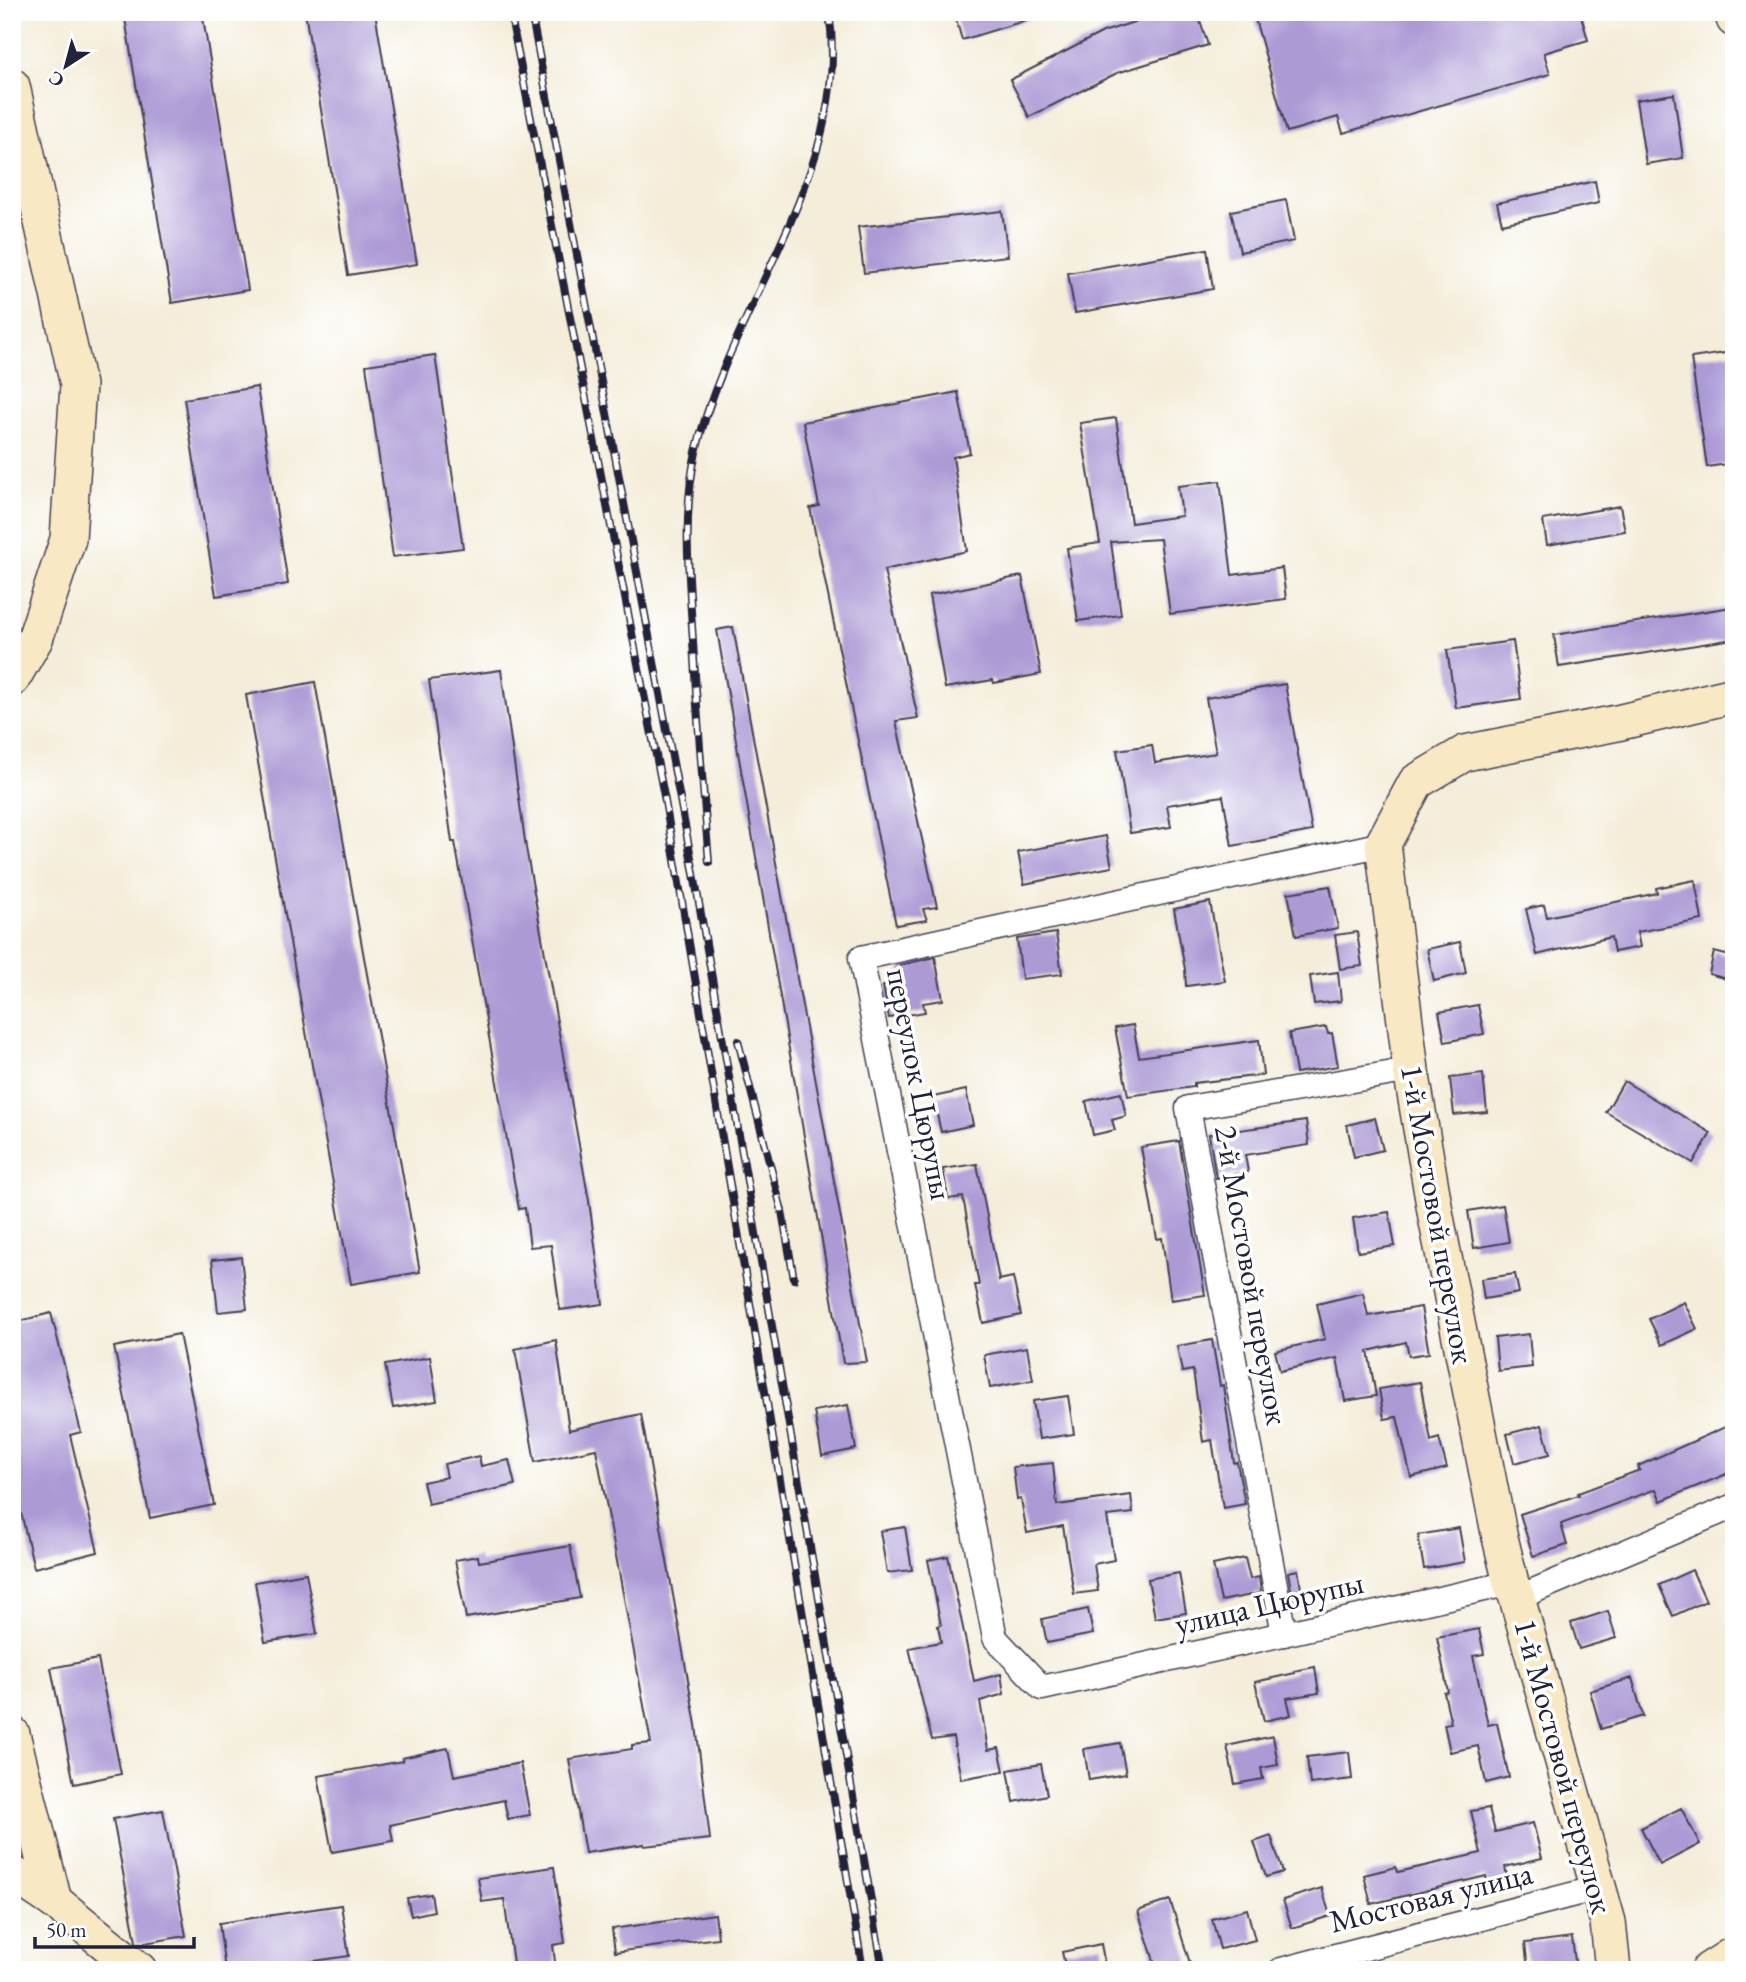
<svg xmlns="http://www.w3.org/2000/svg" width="1746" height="1982" font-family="'EB Garamond',serif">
  <rect width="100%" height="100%" fill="#fff"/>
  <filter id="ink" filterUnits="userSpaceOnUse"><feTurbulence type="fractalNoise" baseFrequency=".0143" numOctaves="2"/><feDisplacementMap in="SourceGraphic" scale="14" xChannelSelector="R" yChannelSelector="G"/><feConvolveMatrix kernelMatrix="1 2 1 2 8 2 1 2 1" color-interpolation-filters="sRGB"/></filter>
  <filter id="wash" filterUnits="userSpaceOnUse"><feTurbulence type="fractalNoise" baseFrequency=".00686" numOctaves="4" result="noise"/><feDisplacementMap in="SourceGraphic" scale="28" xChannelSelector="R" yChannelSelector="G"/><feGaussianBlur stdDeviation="1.57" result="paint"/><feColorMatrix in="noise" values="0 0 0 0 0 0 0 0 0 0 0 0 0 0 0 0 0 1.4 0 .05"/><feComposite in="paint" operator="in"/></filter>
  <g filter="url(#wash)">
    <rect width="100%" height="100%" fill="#f4edda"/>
    <g id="blocks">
      <g fill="#ac9ad5">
        <path d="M124 12H202L248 290 172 303Z"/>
        <path d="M305 12H375L417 264 348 275Z"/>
        <path d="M954 12H1039L1040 16 962 40Z"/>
        <path d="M1165 12H1197L1208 45 1117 73 1029 117 1010 80 1103 32Z"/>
        <path d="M1253 12H1580L1588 40 1544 53 1550 74 1343 133 1338 117 1287 132Z"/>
        <path d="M1674 94 1683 158 1646 164 1636 100Z"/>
        <path d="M1595 181 1599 203 1502 224 1497 203Z"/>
        <path d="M1286 200 1294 241 1240 252 1231 211Z"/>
        <path d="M1002 211 1008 256 864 273 858 227Z"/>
        <path d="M1207 249 1213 289 1075 313 1068 273Z"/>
        <path d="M1732 352 1734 463 1707 467 1691 358Z"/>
        <path d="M435 355 463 548 393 557 366 365Z"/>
        <path d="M257 387 288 584 216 596 184 399Z"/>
        <path d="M958 392 970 453 953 457 967 551 884 570 918 718 896 721 937 907 923 909 927 920 896 925 810 508 819 506 803 422Z"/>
        <path d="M1116 418 1131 523 1182 516 1178 486 1220 481 1232 575 1282 568 1286 599 1170 614 1160 539 1111 542 1121 615 1078 621 1067 548 1100 543 1080 423Z"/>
        <path d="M1620 506 1625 531 1547 545 1543 520Z"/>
        <path d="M1022 576 1041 674 994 683 993 680 945 688 929 595Z"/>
        <path d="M1732 607 1734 639 1559 667 1554 635Z"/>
        <path d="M733 627 867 1362 843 1363 717 630Z"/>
        <path d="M1513 641 1521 699 1456 708 1447 650Z"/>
        <path d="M501 670 526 848 589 1201 603 1304 560 1310 551 1245 530 1247 525 1208 519 1209 455 842H452L429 680Z"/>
        <path d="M315 682 420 1272 351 1284 246 695Z"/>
        <path d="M1285 684 1312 831 1232 846 1223 796 1167 805 1171 827 1130 833 1117 750 1152 745 1155 763 1216 753 1206 698Z"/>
        <path d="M1106 836 1112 867 1024 884 1018 852Z"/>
        <path d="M1695 880 1702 920 1637 932 1640 947 1614 952 1611 937 1537 955 1526 909 1544 905 1547 917 1657 893 1656 888Z"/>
        <path d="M1330 886 1338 928 1296 936 1288 893Z"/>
        <path d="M1210 902 1225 981 1186 986 1185 969 1174 909Z"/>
        <path d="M1357 932 1362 966 1340 969 1335 935Z"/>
        <path d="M1056 933 1062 974 1022 979 1017 939Z"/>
        <path d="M1460 942 1466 973 1434 981 1427 949Z"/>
        <path d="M1714 952 1734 957V981L1709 974Z"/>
        <path d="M935 957 943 1000 923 1003 925 1012 889 1018 883 986 903 983 900 965Z"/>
        <path d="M1338 972 1341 1001 1314 1004 1310 976Z"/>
        <path d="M1478 1005 1484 1034 1445 1042 1439 1012Z"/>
        <path d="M1133 1025 1139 1057 1259 1040 1263 1075 1194 1083V1087L1128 1096 1115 1028Z"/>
        <path d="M1326 1027 1328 1034 1332 1033 1338 1066 1296 1073 1289 1033Z"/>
        <path d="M1483 1074 1487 1112 1454 1115 1450 1078Z"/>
        <path d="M1624 1081 1711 1133 1693 1163 1606 1112Z"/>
        <path d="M966 1090 973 1125 941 1132 933 1097Z"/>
        <path d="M1121 1093 1126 1116 1112 1120 1115 1130 1093 1135 1086 1101Z"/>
        <path d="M1375 1118 1383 1150 1354 1157 1347 1125Z"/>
        <path d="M1306 1121 1309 1145 1245 1155 1248 1172 1216 1178 1209 1134Z"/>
        <path d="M1179 1141 1205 1295 1171 1300 1162 1238 1157 1239 1141 1147Z"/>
        <path d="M977 1164 999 1280 1013 1277 1021 1315 983 1323 975 1285H979L963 1197 948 1199 943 1169Z"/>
        <path d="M1503 1205 1509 1242 1474 1248 1468 1211Z"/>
        <path d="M1389 1212 1395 1246 1358 1252 1353 1218Z"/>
        <path d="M241 1257 247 1309 218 1312 212 1260Z"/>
        <path d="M1515 1274 1519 1293 1484 1299 1481 1279Z"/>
        <path d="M1363 1293 1368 1316 1421 1307 1429 1353 1409 1356 1406 1342 1368 1351 1376 1396 1345 1401 1337 1358 1280 1371 1275 1351 1325 1339 1317 1304Z"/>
        <path d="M1684 1302 1697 1329 1662 1345 1649 1319Z"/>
        <path d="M51 1313 81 1432 70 1435 98 1552 34 1568 12 1474V1323Z"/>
        <path d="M179 1334 214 1505 150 1518 114 1347Z"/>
        <path d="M1529 1334 1532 1367 1498 1371 1495 1338Z"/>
        <path d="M556 1340 569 1430 641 1414 696 1725 710 1839 644 1846V1844L585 1853 569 1759 632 1749V1745L651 1743 596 1449 535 1462 515 1349Z"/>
        <path d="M1212 1340 1220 1386 1223 1385 1234 1463 1237 1462 1245 1504 1223 1508 1212 1440 1203 1442 1193 1370 1182 1372 1177 1346Z"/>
        <path d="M1027 1347 1033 1380 990 1388 984 1355Z"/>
        <path d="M430 1357 437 1401 393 1408 385 1365Z"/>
        <path d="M1420 1382 1431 1441 1439 1438 1447 1468 1411 1477 1397 1417 1384 1419 1379 1389Z"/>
        <path d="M1068 1396 1074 1434 1039 1439 1033 1401Z"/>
        <path d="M848 1405 856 1449 822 1456 814 1411Z"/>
        <path d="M1734 1423V1471L1661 1501 1656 1489 1561 1524 1567 1545 1533 1556 1520 1514 1579 1495 1578 1493 1640 1470 1638 1466Z"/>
        <path d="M1542 1425 1550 1454 1514 1463 1507 1434Z"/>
        <path d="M479 1456 481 1466 509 1460 515 1485 428 1504 423 1482 447 1477 444 1464Z"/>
        <path d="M1053 1463 1057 1505 1131 1495 1133 1513 1107 1516 1114 1560 1094 1564 1098 1591 1074 1594 1063 1526 1027 1533 1021 1499 1017 1500 1013 1467Z"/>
        <path d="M905 1527 912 1570 887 1573 880 1531Z"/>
        <path d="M1459 1528 1465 1562 1424 1569 1418 1535Z"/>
        <path d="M570 1546 580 1598 466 1618 455 1560 478 1556 479 1562Z"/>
        <path d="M948 1556 974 1681 1001 1674 1004 1694 980 1701 988 1750 999 1748 1004 1771 961 1779 953 1737 932 1740 909 1648 941 1642 938 1626 941 1625 928 1560Z"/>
        <path d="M1245 1558 1250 1579 1259 1577 1261 1593 1221 1601 1213 1565Z"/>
        <path d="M1298 1570 1303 1599 1293 1601 1288 1572Z"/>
        <path d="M1692 1570 1706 1601 1673 1616 1659 1585Z"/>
        <path d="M306 1573 317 1634 265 1642 255 1582Z"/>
        <path d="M1179 1573 1186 1613 1155 1618 1148 1579Z"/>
        <path d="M1088 1609 1093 1634 1047 1643 1042 1619Z"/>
        <path d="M1608 1611 1616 1638 1579 1649 1571 1623Z"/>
        <path d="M1479 1629 1484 1654 1473 1656 1488 1725 1497 1723 1509 1777 1486 1783 1478 1746 1450 1752 1444 1724 1451 1723 1444 1693 1448 1692 1437 1637Z"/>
        <path d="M98 1659 121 1774 74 1784 51 1668Z"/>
        <path d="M1315 1667 1319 1693 1287 1698 1291 1715 1264 1721 1255 1682 1295 1673 1294 1671Z"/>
        <path d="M1632 1678 1643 1716 1601 1729 1590 1691Z"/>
        <path d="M1273 1736 1278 1765 1261 1768 1263 1779 1235 1784 1227 1746Z"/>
        <path d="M1120 1743 1126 1774 1089 1780 1084 1749Z"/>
        <path d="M448 1748 454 1776 520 1763 530 1815 508 1819 504 1800 390 1825 393 1841 332 1852 318 1776 403 1761 402 1758Z"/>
        <path d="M1349 1752 1352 1779 1310 1784 1307 1757Z"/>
        <path d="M1041 1764 1047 1795 1014 1802 1008 1770Z"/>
        <path d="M1489 1808 1495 1832 1533 1823 1542 1858 1505 1867 1508 1880 1488 1886 1486 1876 1371 1904 1364 1875 1396 1867 1398 1872 1481 1853 1471 1811Z"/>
        <path d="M1681 1808 1700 1844 1660 1865 1641 1828Z"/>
        <path d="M163 1810 186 1936 139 1944 136 1942 113 1819Z"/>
        <path d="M1271 1836 1283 1872 1266 1877 1254 1842Z"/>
        <path d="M554 1867 565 1943 553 1945 556 1970H514L504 1899 482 1902 478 1878Z"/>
        <path d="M1322 1888 1330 1916 1292 1928 1283 1900Z"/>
        <path d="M431 1894 434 1911 411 1916 407 1898Z"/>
        <path d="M1170 1900 1190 1963 1169 1970H1157L1138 1911Z"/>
        <path d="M341 1905 349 1956 252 1970H225L219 1923Z"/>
        <path d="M1247 1909 1255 1940 1220 1949 1212 1919Z"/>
        <path d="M715 1914 718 1938 615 1952 612 1929Z"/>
        <path d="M1572 1937 1576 1970H1528L1525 1943Z"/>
        <path d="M1101 1944 1106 1970H1066L1062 1952Z"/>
      </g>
    </g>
  </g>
  <g filter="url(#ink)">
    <use href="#blocks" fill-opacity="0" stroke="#424053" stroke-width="2"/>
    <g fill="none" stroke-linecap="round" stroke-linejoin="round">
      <g stroke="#424053" stroke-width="27">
        <g id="street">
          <path d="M1383 844 861 958 995 1638 1042 1688 1511 1583"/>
          <path d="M1517 1598 1734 1506"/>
          <path d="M1284 1634 1188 1108 1411 1070"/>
          <path d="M1281 1970 1598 1888"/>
        </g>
      </g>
      <g stroke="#424053" stroke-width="38">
        <g id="secondary">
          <path d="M1733 12 1734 19"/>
          <path d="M12 86 78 385 68 539 35 639 12 679"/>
          <path d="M12 1734 54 1901"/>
          <path d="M12 1873 54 1901 139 1970"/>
          <path d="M1613 1970 1608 1922 1517 1598 1511 1583 1499 1533 1436 1217 1411 1070 1383 844 1416 782 1465 753 1617 723 1734 695"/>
          <path d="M1709 1970 1734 1954"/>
        </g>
      </g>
      <use href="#street" stroke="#fff" stroke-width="24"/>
      <use href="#secondary" stroke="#f8e8c3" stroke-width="35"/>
      <g stroke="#22223b" stroke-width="8">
        <g id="rail">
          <path d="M510 12 665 801 863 1970"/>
          <path d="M531 12 693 868 883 1970"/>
          <path d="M709 862C703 789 697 715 693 641 689 579 682 513 696 452 730 305 853 170 829 12"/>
          <path d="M738 1041 782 1211 794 1279"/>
        </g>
      </g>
      <use href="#rail" stroke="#fff" stroke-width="5" stroke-dasharray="16" stroke-linecap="butt"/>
    </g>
  </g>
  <g text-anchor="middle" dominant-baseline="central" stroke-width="7" stroke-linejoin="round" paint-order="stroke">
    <g font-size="32" fill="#22223b" stroke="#fff">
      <text transform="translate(920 1084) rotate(79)">переулок Цюрупы</text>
      <text transform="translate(1438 1214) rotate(80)">1-й Мостовой переулок</text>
      <text transform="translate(1252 1275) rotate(80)">2-й Мостовой переулок</text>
      <text transform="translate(1269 1603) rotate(-13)">улица Цюрупы</text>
      <text transform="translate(1564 1766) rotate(75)">1-й Мостовой переулок</text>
      <text transform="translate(1431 1897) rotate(-14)">Мостовая улица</text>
    </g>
  </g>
  <rect width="1746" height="1982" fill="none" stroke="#fff" stroke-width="42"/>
  <g transform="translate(66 66) rotate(216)" stroke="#ffffff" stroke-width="5" paint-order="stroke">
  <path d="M0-5L12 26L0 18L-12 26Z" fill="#22223b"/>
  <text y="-10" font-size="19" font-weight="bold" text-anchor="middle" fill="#22223b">С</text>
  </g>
  <path d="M35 1937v10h159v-10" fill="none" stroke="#22223b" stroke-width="3.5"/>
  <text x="46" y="1937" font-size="21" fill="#22223b" stroke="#ffffff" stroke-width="5" paint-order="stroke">50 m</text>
</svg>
